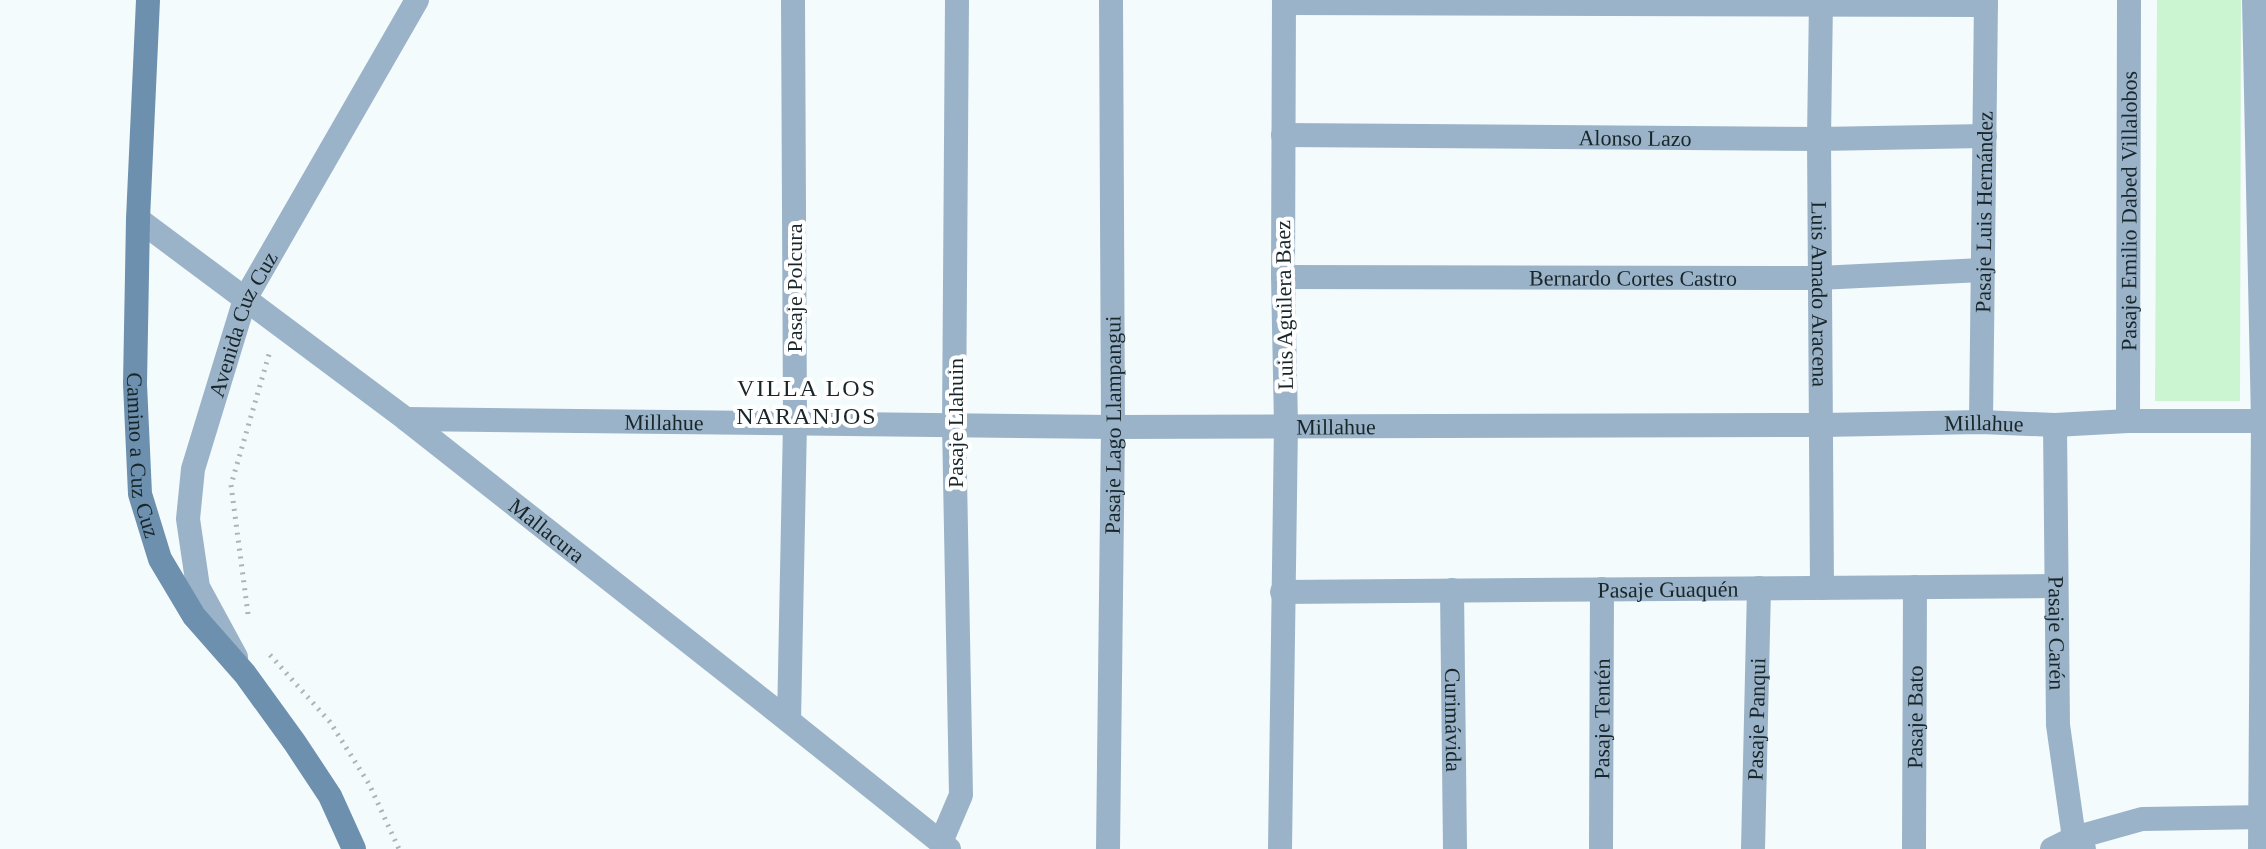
<svg xmlns="http://www.w3.org/2000/svg" width="2266" height="849" font-family="Georgia,serif">
  <rect width="100%" height="100%" fill="#f4fbfd"/>
  <path fill="#cbf5d1" d="M2157 0H2241L2240 401H2155Z"/>
  <g fill="none" stroke-linecap="round" stroke-linejoin="round">
    <g stroke="#abb5b7" stroke-width="5" stroke-dasharray="2 6" stroke-linecap="butt">
      <path d="M248 614 231 485 270 351"/>
      <path d="M270 655 330 722 369 784 399 849"/>
    </g>
    <g stroke="#9bb3c8" stroke-width="24">
      <path id="s1" d="M1821 0 1819 139 1822 588"/>
      <path d="M2254 0 2263 421 2260 849"/>
      <path d="M1284 3 1986 5"/>
      <path id="s2" d="M1283 135 1819 139 1985 136"/>
      <path id="s3" d="M138 219 406 419 789 721 949 849"/>
      <path id="s4" d="M1283 277 1819 278 1982 270"/>
      <path id="s5" d="M406 419 1113 427 1822 425 1981 422 2055 425 2128 421H2266"/>
      <path id="s6" d="M2128 421 2129 0"/>
      <path id="s7" d="M1981 422 1986 0"/>
      <path id="s8" d="M2055 425 2058 725 2074 838 2084 849"/>
      <path id="s9" d="M1452 590 1455 849"/>
      <path id="s10" d="M1282 592 2055 586"/>
      <path id="s11" d="M236 657 198 587 188 519 193 469 245 299 417 0"/>
      <path d="M789 721 795 423 793 0"/>
      <path d="M941 842 961 795 954 424 957 0"/>
      <path id="s12" d="M1108 849 1113 427 1111 0"/>
      <path d="M1280 849 1286 425 1283 277 1284 0"/>
      <path id="s13" d="M1601 849 1602 589"/>
      <path id="s14" d="M1753 849 1759 588"/>
      <path id="s15" d="M1914 849 1915 587"/>
      <path d="M2052 849 2074 838 2142 819 2266 817"/>
    </g>
    <path stroke="#6d90ae" stroke-width="24" id="s16" d="M148 0 138 219 135 384 140 494 160 559 194 616 245 674 295 743 330 796 354 849"/>
  </g>
  <g text-anchor="middle" dominant-baseline="central" stroke-width="8" stroke-linejoin="round" paint-order="stroke">
    <g font-size="22" fill="#18262a" stroke="#fff">
      <text stroke="none"><textPath href="#s2" startOffset="352">Alonso Lazo</textPath></text>
      <text stroke="none"><textPath href="#s6" startOffset="210">Pasaje Emilio Dabed Villalobos</textPath></text>
      <text stroke="none"><textPath href="#s7" startOffset="210">Pasaje Luis Hernández</textPath></text>
      <text stroke="none"><textPath href="#s4" startOffset="350">Bernardo Cortes Castro</textPath></text>
      <text transform="translate(794 288) rotate(-90)">Pasaje Polcura</text>
      <text stroke="none"><textPath href="#s1" startOffset="294">Luis Amado Aracena</textPath></text>
      <text transform="translate(1284 305) rotate(-91)">Luis Aguilera Baez</text>
      <text stroke="none"><textPath href="#s11" startOffset="352">Avenida Cuz Cuz</textPath></text>
      <text stroke="none"><textPath href="#s5" startOffset="258">Millahue</textPath></text>
      <text transform="translate(955 423) rotate(-90)">Pasaje Llahuin</text>
      <text stroke="none"><textPath href="#s5" startOffset="1578">Millahue</textPath></text>
      <text stroke="none"><textPath href="#s12" startOffset="424">Pasaje Lago Llampangui</textPath></text>
      <text stroke="none"><textPath href="#s5" startOffset="930">Millahue</textPath></text>
      <text stroke="none"><textPath href="#s16" startOffset="456">Camino a Cuz Cuz</textPath></text>
      <text stroke="none"><textPath href="#s3" startOffset="514">Mallacura</textPath></text>
      <text stroke="none"><textPath href="#s10" startOffset="386">Pasaje Guaquén</textPath></text>
      <text stroke="none"><textPath href="#s8" startOffset="208">Pasaje Carén</textPath></text>
      <text stroke="none"><textPath href="#s15" startOffset="132">Pasaje Bato</textPath></text>
      <text stroke="none"><textPath href="#s13" startOffset="130">Pasaje Tentén</textPath></text>
      <text stroke="none"><textPath href="#s14" startOffset="130">Pasaje Panqui</textPath></text>
      <text stroke="none"><textPath href="#s9" startOffset="130">Curimávida</textPath></text>
    </g>
    <g font-size="24" letter-spacing="2" fill="#18262a" stroke="#fff">
      <text x="807" y="388">VILLA LOS<tspan x="807" dy="28">NARANJOS</tspan></text>
    </g>
  </g>
</svg>
